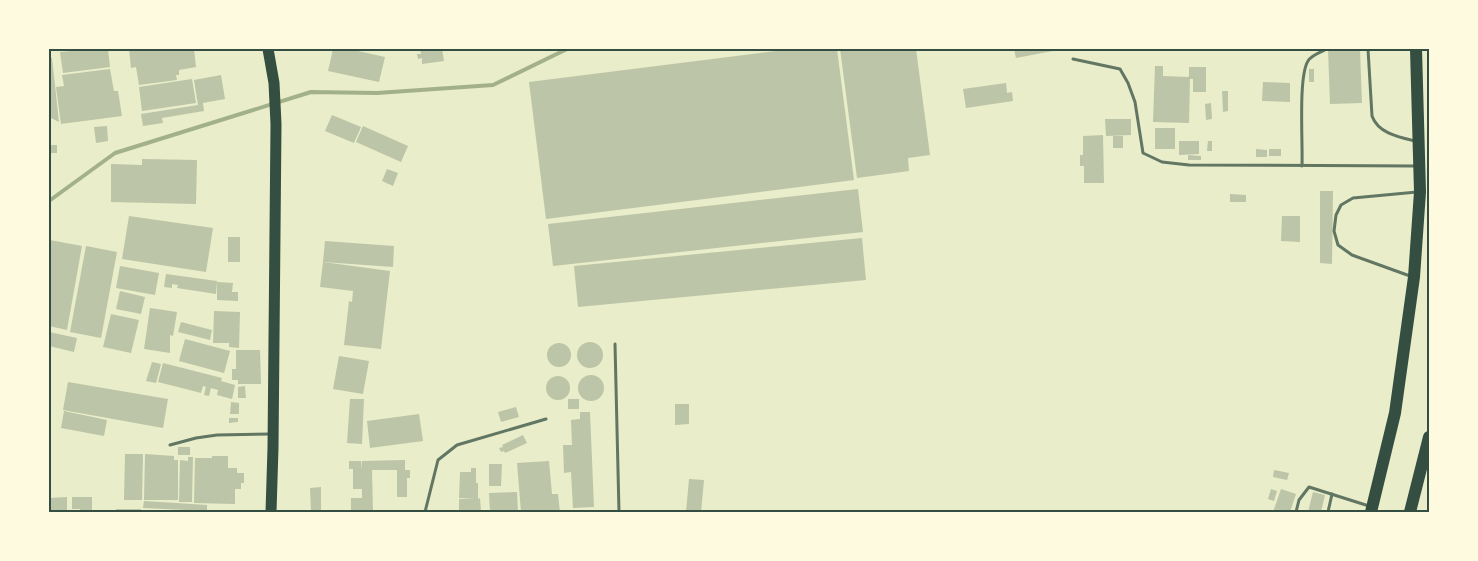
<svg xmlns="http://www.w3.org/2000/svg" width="1478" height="561" font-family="'Source Sans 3',sans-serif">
  <rect width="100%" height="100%" fill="#e9edc9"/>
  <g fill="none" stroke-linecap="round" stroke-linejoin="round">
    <path stroke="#a3b18a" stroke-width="4" d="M49 201 115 153 311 92 377 93 493 85 567 49"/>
  </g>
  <g fill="#bcc5a7">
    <path d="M94 49H108L110 67 63 73 60 52Z"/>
    <path d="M129 49H194L196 67 179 70V75H176L177 80 139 85 136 67 131 68Z"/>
    <path d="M333 49H349L385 57 379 82 328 71Z"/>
    <path d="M420 49H442L444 61 422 64V58L418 59 417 54H421Z"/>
    <path d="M792 49H837L854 180 546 219 529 82Z"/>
    <path d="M840 49H893L894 51 916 49 930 155 908 158 909 171 857 178Z"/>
    <path d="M1014 49H1057L1058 50 1016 58Z"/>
    <path d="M1360 49 1362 103 1330 104 1328 50Z"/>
    <path d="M49 58H52L59 122 49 117Z"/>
    <path d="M1155 66H1163V76L1188 77 1189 76V67H1206V92H1193V79H1190L1189 123 1153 122Z"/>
    <path d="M110 69 114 91H118L122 116 61 124 56 87 64 86 62 75Z"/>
    <rect x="1309" y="69" width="5" height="13"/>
    <path d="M221 75 225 99 203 103 204 111 162 118 163 123 143 126 141 114 198 105 194 80Z"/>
    <path d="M192 79 196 103 142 111 139 87Z"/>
    <path d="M1263 82 1290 83V102L1262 101Z"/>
    <path d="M1006 83 1007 93 1012 92 1013 101 966 108 963 89Z"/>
    <path d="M1222 91H1228V111L1223 112Z"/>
    <path d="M1211 103 1212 119 1206 120 1205 104Z"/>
    <path d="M332 115 361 127 354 143 325 131Z"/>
    <path d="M1105 119H1131V135L1106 136Z"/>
    <path d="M107 126 108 141 96 143 94 127Z"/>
    <path d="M363 126 408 146 401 162 356 142Z"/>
    <rect x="1155" y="128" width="20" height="21"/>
    <path d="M1103 135 1104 183H1084V166H1080V155H1083V136Z"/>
    <rect x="1113" y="136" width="10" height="12"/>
    <path d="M1179 141H1199V154L1179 155Z"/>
    <path d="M1208 141H1212V151H1207Z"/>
    <rect x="49" y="145" width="8" height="8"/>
    <path d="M1256 149 1267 150V157H1256Z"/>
    <rect x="1269" y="149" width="12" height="7"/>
    <path d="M1188 155 1201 156V160H1188Z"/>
    <path d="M142 159 197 160 196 204 111 202V164L142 165Z"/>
    <path d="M387 169 398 173 393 186 382 181Z"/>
    <path d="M858 189 863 232 553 266 548 224Z"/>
    <path d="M1320 191H1333L1332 264 1320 263Z"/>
    <path d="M1230 194 1246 195V202H1230Z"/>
    <path d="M129 216 213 228 206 272 122 259Z"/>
    <path d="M1282 216H1300V242L1281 241Z"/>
    <rect x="228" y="237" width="12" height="25"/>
    <path d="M862 238 866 280 578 307 574 266Z"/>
    <path d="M50 240 82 246 67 330 49 326V249Z"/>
    <path d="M325 241 394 246 393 267 323 262Z"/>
    <path d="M86 246 117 252 101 338 70 332Z"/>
    <path d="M323 262 390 271 381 349 344 345 349 301 352 302 353 291 320 287Z"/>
    <path d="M120 266 159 273 155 295 116 288Z"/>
    <path d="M166 274 217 281 216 294 177 288 178 285 172 284V288L164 287Z"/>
    <path d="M217 282 233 283 232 292H238V301L217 300Z"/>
    <path d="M120 291 145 297 141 314 116 309Z"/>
    <path d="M150 308 177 312 173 336 170 335V353L144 349Z"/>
    <path d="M214 311 240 312 239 348 229 347V343H213Z"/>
    <path d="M111 314 139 320 131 353 103 347Z"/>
    <path d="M181 322 212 330 210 340 178 332Z"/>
    <path d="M49 332 77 338 74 352 49 346Z"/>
    <path d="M185 339 230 351 224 373 179 361Z"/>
    <circle cx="590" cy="355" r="13"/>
    <circle cx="559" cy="355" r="12"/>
    <path d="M236 350H260L261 384H238V380H232V369H236Z"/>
    <path d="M339 356 369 361 363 394 333 389Z"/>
    <path d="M152 362 161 364 156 383 146 381Z"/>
    <path d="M163 363 222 378 221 381 235 385 232 399 217 395 218 390 211 388 209 396 204 395 206 387 203 386 201 393 158 382Z"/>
    <circle cx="591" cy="388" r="13"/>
    <circle cx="558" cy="388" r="12"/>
    <path d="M68 382 168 399 163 428 63 410Z"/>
    <path d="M245 386 246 398H238V387Z"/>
    <path d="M350 399H364L362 444 347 443Z"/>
    <rect x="568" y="399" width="11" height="10"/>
    <path d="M231 402 239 403V414H230Z"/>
    <path d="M675 404H689V424L675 425Z"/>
    <path d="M516 407 519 417 501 422 498 412Z"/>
    <path d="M64 411 107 420 104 436 61 428Z"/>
    <path d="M580 412H590L594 507 573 508 571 472 564 473 563 445H572L571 420 580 419Z"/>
    <path d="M419 414 423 441 370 448 367 421Z"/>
    <path d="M229 418H238V422L229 423Z"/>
    <path d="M523 435 527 443 505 453 504 451 501 452 499 448 503 447 502 445Z"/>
    <rect x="178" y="447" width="12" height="8"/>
    <path d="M125 454H143L142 500H124Z"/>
    <path d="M145 454 174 456V460H178V500H144Z"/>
    <path d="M212 456H228V468H237V473H244V483H241V489H235V504L194 503 195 458H212Z"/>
    <path d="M188 457H193L192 502H179L180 460 188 461Z"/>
    <path d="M405 460V470H410V478H407V497H397V470H372L373 512H351V498H362V489H353V469H349V461H361L362 470V461Z"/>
    <path d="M549 461 552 494H558L560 512H521L517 463Z"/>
    <path d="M489 464H502L501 486H489Z"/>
    <path d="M471 468H476V483H478V499L480 498 481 512H459V499H475L459 498 460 472H471Z"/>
    <path d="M1274 470 1289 473 1287 480 1273 477Z"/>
    <path d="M689 479 704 480 701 512H686Z"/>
    <path d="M321 487V512H311L310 488Z"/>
    <path d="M1271 489 1277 491 1274 501 1268 499Z"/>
    <path d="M1281 489 1296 494 1290 512H1273Z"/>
    <path d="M517 492 518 512H490L489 493Z"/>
    <path d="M1313 492 1325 495 1321 512H1308Z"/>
    <path d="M67 497V512H49V498Z"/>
    <path d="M72 497H92V512H80V509H72Z"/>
    <path d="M144 501 207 505V511L143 508Z"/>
    <rect x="116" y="509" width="25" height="3"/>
  </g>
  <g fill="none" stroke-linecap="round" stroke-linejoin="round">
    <g stroke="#617663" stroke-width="3">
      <path d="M1368 49 1372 116C1378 133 1398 137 1415 141"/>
      <path d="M1073 59 1120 69 1128 83 1135 102 1143 153 1162 162 1189 165 1416 166"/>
      <path d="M1302 166C1303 143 1298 77 1308 61 1311 55 1321 52 1327 49"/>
      <path d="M1410 276 1352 255 1338 245 1334 231 1336 215 1341 205 1353 198 1417 192"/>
      <path d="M615 344 619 512"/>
      <path d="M170 445 196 438 217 435 271 434"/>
      <path d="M425 512 438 460 457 445 546 419"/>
      <path d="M1296 512 1299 500 1309 487 1369 506"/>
      <path d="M1328 512 1332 494"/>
    </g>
    <path stroke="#344e41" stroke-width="11" d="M268 49 274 83 276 124 273 448 271 512"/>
    <g stroke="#344e41" stroke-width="12">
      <path d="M1371 512 1395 413 1414 277 1420 192 1416 49"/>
      <path d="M1410 512 1429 437"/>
    </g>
  </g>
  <rect width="1478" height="561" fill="none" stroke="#fefae0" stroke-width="100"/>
  <rect x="50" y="50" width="1378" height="461" fill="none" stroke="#344e41" stroke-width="2"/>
</svg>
